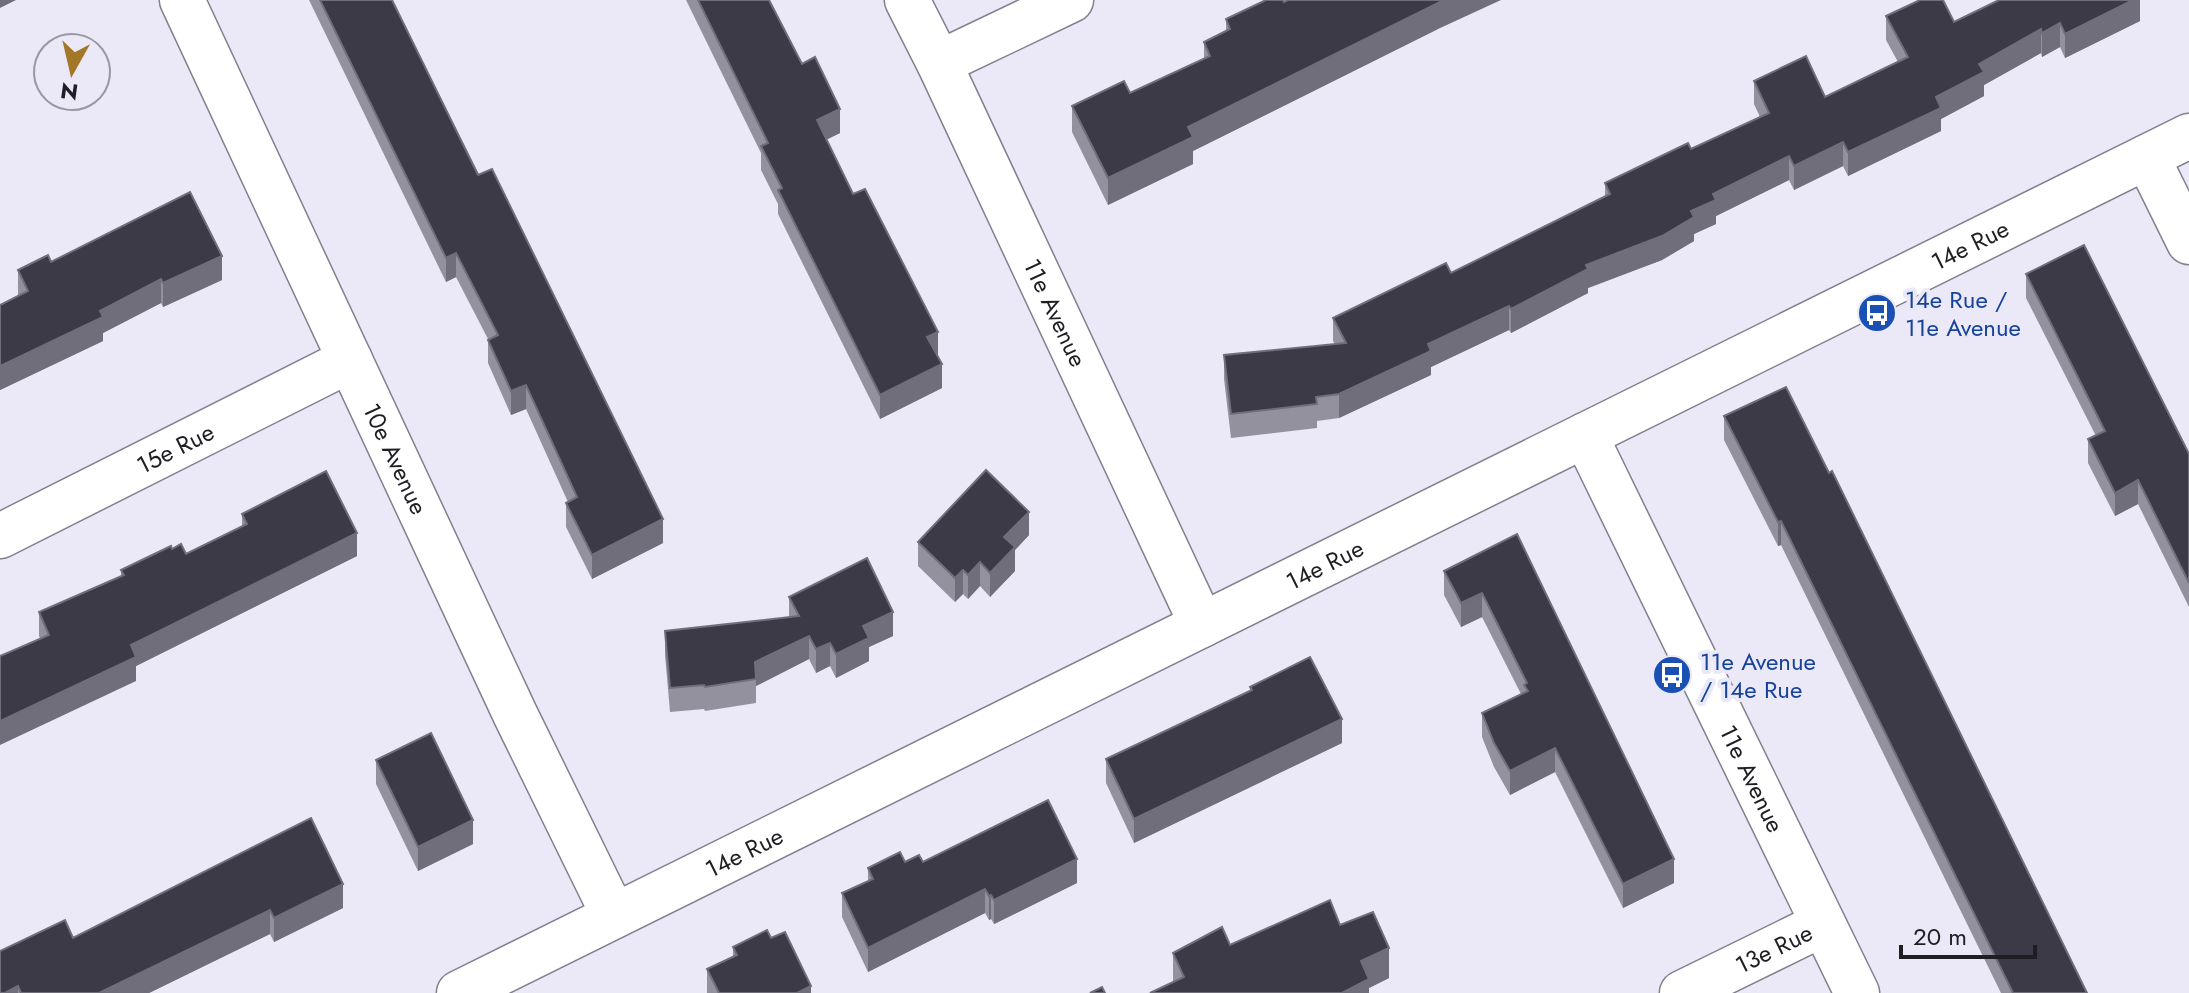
<svg xmlns="http://www.w3.org/2000/svg" width="2189" height="993" font-family="Jost,sans-serif">
  <rect width="100%" height="100%" fill="#ebe8f7"/>
  <g fill="none" stroke-linecap="round" stroke-linejoin="round">
    <g stroke="#82808e" stroke-width="47">
      <g id="minor">
        <path id="s1" d="M182 0 515 714 614 916"/>
        <path id="s2" d="M907 0 939 63 1202 625"/>
        <path d="M939 63 1071 0"/>
        <path d="M2147 157 2189 242"/>
        <path id="s3" d="M1585 435 1857 993"/>
        <path id="s4" d="M0 536 350 360"/>
        <path id="s5" d="M459 993 2189 136"/>
        <path id="s6" d="M1682 993 1823 924"/>
      </g>
    </g>
    <use href="#minor" stroke="#fff" stroke-width="44"/>
  </g>
  <g fill="#94919e">
    <path d="M309 0H392L663 543 592 579 566 527V503L568 502 526 409 511 415 488 363V339L456 277 446 282Z"/>
    <path d="M686 0H769L802 64 840 133 826 140 937 356 942 388 880 419 778 214V204L761 170V153Z"/>
    <path d="M2133 0H2140V21L2065 58 2060 47 2042 57 2041 53 1984 85V96L1941 119V131L1848 176 1843 166 1794 190 1789 180 1716 216V224L1694 234V241L1662 260 1588 288V293L1511 333 1509 330 1431 367V375L1339 418 1317 421V428L1231 438 1224 379V355L1335 344 1333 341V318L1451 273 1605 196V183L1691 149 1760 117 1754 104V81L1825 97 1898 62 1886 40V16L1954 22Z"/>
    <path d="M1284 2 1438 29 1193 151V164L1108 205 1072 132V106L1130 93 1204 59V42L1226 31V19Z"/>
    <path d="M51 262 222 280 163 307 161 303 103 333V341L0 390V305L18 296V270Z"/>
    <path d="M2026 274 2189 454V607L2138 504 2115 516 2088 463V439L2096 436 2026 298Z"/>
    <path d="M1724 416 2087 993H2001L1781 545 1778 546 1724 440Z"/>
    <path d="M242 514 357 556 136 666V681L40 638 39 636V612L121 576V570L172 549 186 554 242 527Z"/>
    <path d="M1517 534 1674 883 1623 908 1555 772 1510 795 1494 767 1482 737V713L1521 694 1482 617 1461 627 1444 595V571Z"/>
    <path d="M1029 535 1015 550V571L990 597 980 586 968 599 963 594 955 602 918 566V542Z"/>
    <path d="M789 597 893 636 869 647V661L836 678 830 666 816 673 809 659 756 686V703L705 711 704 709 670 712 665 655V631L789 617Z"/>
    <path d="M1250 687 1342 743 1134 843 1106 783V759L1250 691Z"/>
    <path d="M376 760 473 844 418 871 376 784Z"/>
    <path d="M311 818 343 908 274 942 270 934 149 993H0L73 938Z"/>
    <path d="M905 862H923L1077 883 994 924 991 919 989 920 985 913 868 972 842 917V893L868 881V868Z"/>
    <path d="M1340 925 1389 978 1369 988V993L1173 982V953L1230 945Z"/>
    <path d="M771 938 811 993H707V969L733 957V947Z"/>
  </g>
  <g fill="#706e7b">
    <path d="M0 0H16L0 8Z"/>
    <path d="M1444 0H1501L1438 29 1193 151V164L1108 205V178L1188 127Z"/>
    <path d="M2133 0H2140V21L2065 58V34Z"/>
    <path d="M2060 23V47L2042 57V33Z"/>
    <path d="M2041 29V53L1984 85V96L1941 119V131L1848 176V152L1979 64Z"/>
    <path d="M840 109V133L817 144V120Z"/>
    <path d="M1843 142V166L1794 190V166Z"/>
    <path d="M1789 156V180L1716 216V224L1694 234V241L1662 260 1588 288V293L1511 333V309L1586 265 1691 211 1713 194Z"/>
    <path d="M456 253V277L446 282V258Z"/>
    <path d="M222 256V280L163 307V283Z"/>
    <path d="M161 279V303L103 333V341L0 390V366L100 311Z"/>
    <path d="M1509 306V330L1431 367V375L1339 418V394L1428 344Z"/>
    <path d="M938 332V356L927 337Z"/>
    <path d="M942 364V388L880 419V395Z"/>
    <path d="M526 385V409L511 415V391Z"/>
    <path d="M2138 480V504L2115 516V493Z"/>
    <path d="M1029 512V535L1015 550V571L990 597V573L1004 537Z"/>
    <path d="M663 519V543L592 579V555Z"/>
    <path d="M1781 521V545L1778 546V522Z"/>
    <path d="M357 533V556L136 666V681L0 745V721L131 645Z"/>
    <path d="M980 562V586L968 599V575Z"/>
    <path d="M963 570V594L955 602V578Z"/>
    <path d="M1482 593V617L1461 627V603Z"/>
    <path d="M893 612V636L869 647V661L836 678V654L863 626Z"/>
    <path d="M809 636V659L756 686 755 662Z"/>
    <path d="M830 643V666L816 673V649Z"/>
    <path d="M1342 719V743L1134 843V819Z"/>
    <path d="M1555 748V772L1510 795V771Z"/>
    <path d="M473 820V844L418 871V847Z"/>
    <path d="M1077 859V883L994 924V900Z"/>
    <path d="M1674 859V883L1623 908V884Z"/>
    <path d="M343 884V908L274 942V918Z"/>
    <path d="M985 889V913L868 972V948Z"/>
    <path d="M991 895V919L989 920V896Z"/>
    <path d="M270 910V934L149 993H99Z"/>
    <path d="M1389 948V978L1369 988V993H1342L1361 961Z"/>
    <path d="M18 986V993H5Z"/>
    <path d="M811 986V993H797Z"/>
  </g>
  <g fill="#3c3a46" stroke="#706e7b" stroke-width="2">
    <path d="M320 0H392L478 175 492 169 663 519 592 555 566 503 577 497 526 385 511 391 488 340 498 335 456 253 446 258Z"/>
    <path d="M698 0H769L802 64 815 57 840 109 817 120 853 194 865 189 938 332 927 337 942 364 880 395 778 190 782 188 761 146 768 143Z"/>
    <path d="M1266 0H1283L1284 2 1288 0H1444L1188 127 1193 137 1108 178 1072 106 1124 81 1130 93 1210 56 1204 42 1230 29 1226 19Z"/>
    <path d="M1920 0H1943L1954 22 1999 0H2133L2065 34 2060 23 2042 33 2041 29 1979 64 1984 72 1936 97 1941 108 1848 152 1843 142 1794 166 1789 156 1713 194 1716 200 1691 211 1694 217 1662 236 1586 265 1588 269 1511 309 1509 306 1428 344 1431 351 1339 394 1316 397 1317 404 1231 414 1224 355 1346 343 1333 318 1446 263 1451 273 1610 194 1605 183 1688 143 1691 149 1769 113 1754 81 1806 56 1825 97 1908 57 1886 16Z"/>
    <path d="M190 192 222 256 163 283 161 279 100 311 103 317 0 366V305L28 291 18 270 48 255 51 262Z"/>
    <path d="M2084 245 2189 454V583L2138 480 2115 493 2088 439 2105 431 2026 274Z"/>
    <path d="M1786 387 1829 473 1832 471 2087 993H2013L1781 521 1778 522 1724 416Z"/>
    <path d="M986 470 1029 512 1004 537 1015 547 990 573 980 562 968 575 963 570 955 578 918 542Z"/>
    <path d="M326 471 357 533 131 645 136 657 0 721V656L49 635 39 612 124 575 121 570 171 546 172 549 181 544 186 554 247 524 242 514Z"/>
    <path d="M1517 534 1674 859 1623 884 1555 748 1510 771 1494 743 1482 713 1528 691 1524 685 1527 683 1482 593 1461 603 1444 571Z"/>
    <path d="M867 558 893 612 863 626 869 638 836 654 830 643 816 649 809 636 755 662 756 679 705 687 704 685 670 688 665 631 799 616 789 597Z"/>
    <path d="M1310 657 1342 719 1134 819 1106 759 1252 690 1250 687Z"/>
    <path d="M431 733 473 820 418 847 376 760Z"/>
    <path d="M1048 800 1077 859 994 900 991 895 989 896 985 889 868 948 842 893 873 879 868 868 900 852 905 862 919 855 923 862Z"/>
    <path d="M311 818 343 884 274 918 270 910 99 993H21L18 986 5 993H0V951L65 920 73 938Z"/>
    <path d="M1330 900 1340 925 1373 912 1389 948 1361 961 1369 979 1342 993H1150L1184 977 1173 953 1222 927 1230 945Z"/>
    <path d="M767 930 771 938 785 932 811 986 797 993H719L707 969 737 955 733 947Z"/>
    <path d="M1102 987 1105 993H1090Z"/>
  </g>
  <defs>
    <g id="bus-disc" transform="scale(2)"><circle r="9.5" fill="#1a4fb4" stroke="#ebe8f7"/><path d="M-5-6H5V4H4V6H2V4H-2V6H-4V4H-5ZM-3.5-4V0h7V-4ZM-3.5 1.2v1.5H-2V1.2ZM2 1.2v1.5H3.5V1.2Z" fill="#fff"/></g>
  </defs>
  <g fill-rule="evenodd">
    <use href="#bus-disc" x="1877" y="313"/>
    <use href="#bus-disc" x="1672" y="675"/>
  </g>
  <g text-anchor="middle" dominant-baseline="central" stroke-width="8" stroke-linejoin="round" paint-order="stroke">
    <g font-size="24" fill="#1f1e23" stroke="#ebe8f7">
      <text stroke="none"><textPath href="#s5" startOffset="1686">14e Rue</textPath></text>
      <text stroke="none"><textPath href="#s2" startOffset="346">11e Avenue</textPath></text>
      <text stroke="none"><textPath href="#s4" startOffset="196">15e Rue</textPath></text>
      <text stroke="none"><textPath href="#s1" startOffset="506">10e Avenue</textPath></text>
      <text stroke="none"><textPath href="#s5" startOffset="966">14e Rue</textPath></text>
      <text stroke="none"><textPath href="#s3" startOffset="382">11e Avenue</textPath></text>
      <text stroke="none"><textPath href="#s5" startOffset="318">14e Rue</textPath></text>
      <text stroke="none"><textPath href="#s6" startOffset="102">13e Rue</textPath></text>
    </g>
    <g font-size="24" fill="#164399" stroke="#ebe8f7" text-anchor="start">
      <text x="1905" y="299">14e Rue /<tspan x="1905" dy="28">11e Avenue</tspan></text>
      <text x="1700" y="661">11e Avenue<tspan x="1700" dy="28">/ 14e Rue</tspan></text>
    </g>
  </g>
  <g transform="translate(72 72) rotate(188)"><circle r="38" fill="#ebe8f7" stroke="#9997a2" stroke-width="2"/>
  <path d="M0-6L14 30L0 20L-14 30Z" fill="#a37728"/>
  <text y="-12" font-size="22" font-weight="bold" text-anchor="middle" fill="#1f1e23">N</text>
  </g>
  <path d="M1901 945v12h134v-12" fill="none" stroke="#1f1e23" stroke-width="4"/>
  <text x="1913" y="945" font-size="24" fill="#1f1e23" stroke="#ebe8f7" stroke-width="6" paint-order="stroke">20 m</text>
</svg>
